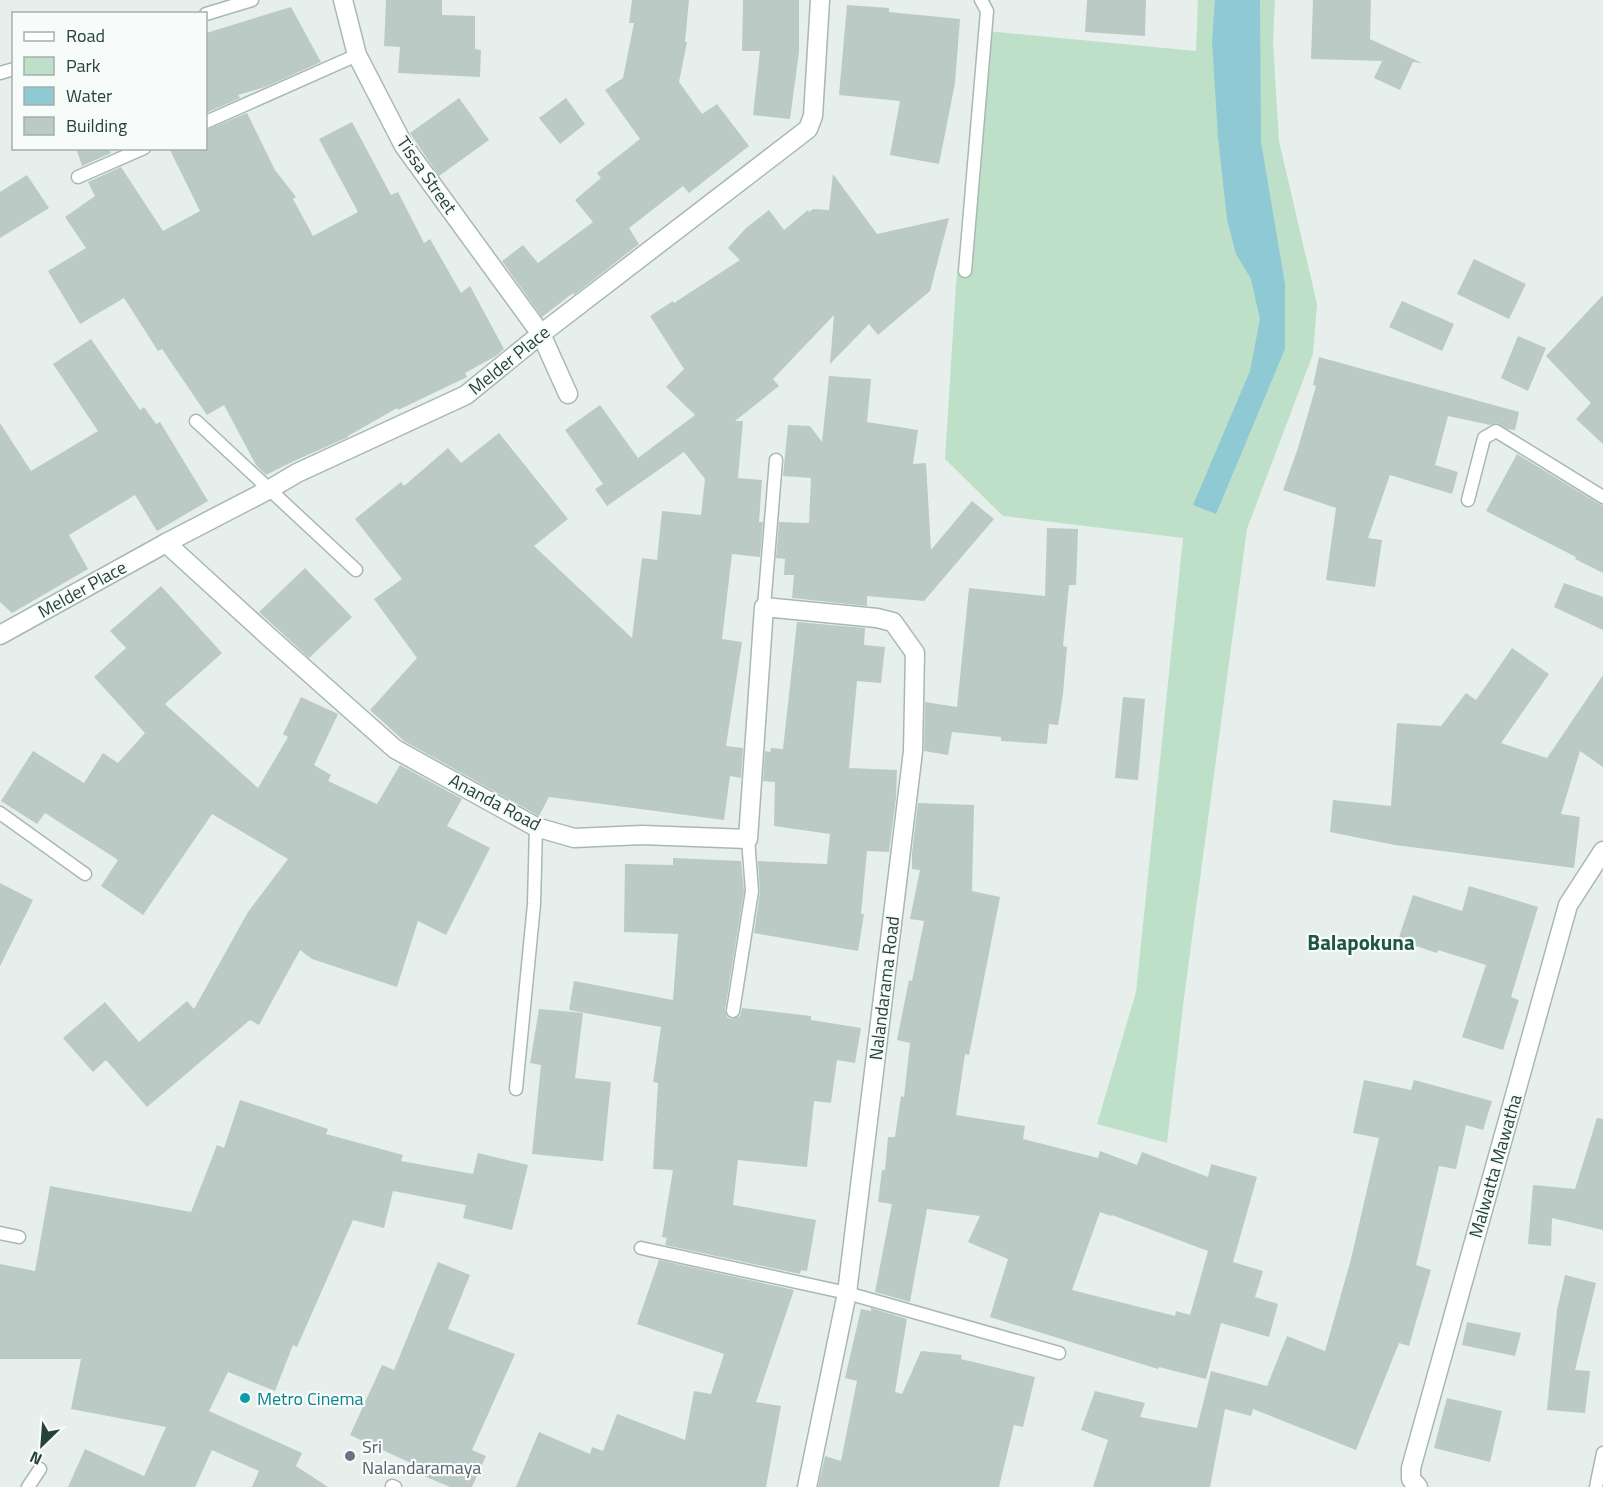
<svg xmlns="http://www.w3.org/2000/svg" width="1603" height="1487" font-family="'Titillium Web',sans-serif">
  <rect width="100%" height="100%" fill="#e6efeb"/>
  <path fill="#bfe0c8" d="M1198 0H1275L1273 41 1279 141 1317 304 1313 354 1247 529 1184 998 1167 1143 1097 1124 1136 992 1183 538 1003 516 945 459 956 284 986 31 1196 51Z"/>
  <path fill="#8ec9d4" d="M1215 0H1260L1261 142 1285 284V349L1216 514 1193 505 1250 371 1260 319 1251 279 1236 254 1227 219 1218 137 1212 41Z"/>
  <g fill="#bbcac4" fill-rule="evenodd">
    <path d="M386 0H442V15L475 16V49L481 50 480 77 398 73 400 47 384 46Z"/>
    <path d="M632 0H689L685 42H687L679 82 702 114 717 104 749 146 689 193 683 186 629 228 639 244 574 295 573 293 542 317 502 261 523 245 538 263 593 222 575 200 601 178 597 173 640 139 605 90 623 78 634 23H629Z"/>
    <path d="M743 0H799V52L790 119 753 115 760 51H742Z"/>
    <path d="M1087 0H1146L1145 36 1085 32Z"/>
    <path d="M1313 0H1371L1370 39 1422 63 1413 62 1400 90 1374 78 1382 61 1311 59Z"/>
    <path d="M847 5 889 8V12L960 19 955 83 939 164 890 155 900 101 839 95Z"/>
    <path d="M291 7 321 62 265 87 238 95 240 98 206 113V33Z"/>
    <path d="M459 98 489 140 439 176 410 133Z"/>
    <path d="M566 98 585 124 560 144 539 118Z"/>
    <path d="M247 113 275 170 296 197 293 199 313 236 358 212 319 139 352 122 391 195 398 192 424 243 430 239 461 293 470 286 504 349 496 356 465 373 467 377 398 410 397 408 348 436V437L294 461 266 475 256 465 224 405 207 415 162 349 158 351 124 298 80 324 48 271 86 248 65 217 95 196 88 182 121 167 163 231 200 211 169 148H206V130Z"/>
    <path d="M76 148H108L111 153 82 166Z"/>
    <path d="M833 174 877 234 949 218 930 291 878 335 869 324 830 364 834 315 773 379 779 386 735 421H743L738 478 762 480 759 522H763L760 557 732 554 722 639 742 642 726 746 743 748 741 778 730 776 724 820 549 797 539 816 404 741 370 710 417 658 374 599 402 579 355 519 401 482 404 486 448 448 461 463 499 433 568 519 534 546 632 638 642 558 657 560 662 511 701 515 705 479 684 452 607 506 595 489 603 484 565 430 600 405 638 458 695 415 666 387 684 369 650 316 673 301 674 303 740 260 728 248 746 228 769 210 784 230 808 210 809 212 813 209 829 210Z"/>
    <path d="M27 175 49 208 0 238V192Z"/>
    <path d="M1474 259 1526 284 1509 319 1457 294Z"/>
    <path d="M1603 295V444L1576 419 1591 403 1546 356Z"/>
    <path d="M1402 301 1454 324 1442 351 1389 327Z"/>
    <path d="M1518 336 1546 348 1528 391 1501 378Z"/>
    <path d="M91 339 140 410 144 407 156 424 160 422 208 501 157 531 135 495 69 535 88 569 12 613 0 602V423L31 471 98 431 53 364Z"/>
    <path d="M1319 357 1519 412 1515 430 1508 429 1497 423 1490 425 1448 416 1435 465 1458 472 1452 494 1390 475 1368 538 1382 540 1375 587 1326 580 1336 508 1283 490 1298 448 1316 386 1313 385Z"/>
    <path d="M829 376 871 379 867 422 918 430 913 464 926 463 931 550 972 501 994 519 924 601 867 596V606L792 598 794 575H784L785 559 776 558 779 522 809 523 811 478 783 476 788 425 810 426 822 442Z"/>
    <path d="M1517 454 1599 504 1603 505V573L1575 559 1576 557 1486 511Z"/>
    <path d="M1047 528 1078 529 1076 585H1069L1063 646 1067 647 1063 694 1058 725 1049 724 1047 744 1001 741V737L952 732 948 755 924 751 925 702 957 707 969 588 1045 596Z"/>
    <path d="M305 568 352 617 309 658 259 612Z"/>
    <path d="M1564 583 1603 597V630L1554 607Z"/>
    <path d="M161 586 222 653 165 704 258 788 288 737 283 734 301 697 338 714 314 765 331 775 328 781 377 804 400 765 462 799 447 826 490 848 446 935 418 921 397 987 312 959 300 950 259 1025 250 1020 147 1107 106 1060 93 1072 63 1038 105 1002 139 1042 187 1001 194 1009 248 912 288 859 212 814 143 915 101 886 118 860 45 813 37 824 1 801 33 751 84 783 103 753 118 763 145 733 94 677 126 648 110 631Z"/>
    <path d="M797 622 865 628 864 645 885 647 881 683 857 681 849 768 897 770 896 798 889 852 867 851 861 914H864L858 951 754 933 760 892 758 861 827 864 830 834 774 826 775 782 763 781 765 751 770 752 771 748 783 749Z"/>
    <path d="M1512 648 1549 674 1501 743 1547 758 1603 675V767L1580 751 1561 814 1580 817 1574 868 1395 845 1330 832 1333 800 1391 806 1397 723 1441 726 1466 693 1476 700Z"/>
    <path d="M1123 697 1145 699 1138 780 1115 778Z"/>
    <path d="M918 803 974 805 972 891 1000 897 969 1055 965 1054 956 1115 1025 1126 1023 1139 1098 1158 1100 1151 1137 1165 1142 1152 1208 1177 1211 1164 1257 1177 1233 1262 1263 1271 1255 1297 1278 1304 1269 1337 1221 1323 1206 1379 1159 1367 1158 1369 990 1317 1008 1259 968 1242 980 1216 927 1209 910 1302 875 1292 892 1204 878 1202 882 1170H885L888 1137H895L901 1096 904 1097 910 1043 897 1040 909 980 912 981 924 921 910 919 920 870 912 869V853ZM1100 1212 1111 1216 1112 1215 1208 1251 1190 1315 1176 1311 1175 1316 1072 1290Z"/>
    <path d="M673 858 741 861 744 891 725 1010 727 1017 731 1019 736 1018 740 1016 742 1008 811 1016V1020L861 1028 855 1063 837 1060 831 1103 814 1101 807 1167 738 1160 733 1205 816 1220 807 1271 801 1270 800 1274 665 1245 667 1238 662 1237 673 1170 653 1169 658 1083 653 1082 661 1027 569 1010 574 981 673 1000 678 934 624 932 625 864 673 865Z"/>
    <path d="M0 883 33 900 0 966Z"/>
    <path d="M1469 886 1538 907 1511 997 1519 1000 1503 1050 1462 1037 1486 965 1438 950 1437 953 1398 940 1413 895 1462 911Z"/>
    <path d="M539 1009 583 1013 575 1078 611 1082 603 1161 532 1154 541 1065 530 1063Z"/>
    <path d="M1364 1080 1411 1090 1414 1080 1492 1101 1483 1130 1466 1125 1456 1169 1439 1166 1416 1265 1431 1270 1409 1346 1399 1343 1356 1450 1253 1409 1251 1416 1225 1409 1210 1487H1093L1108 1440 1081 1430 1095 1391 1145 1403 1140 1417 1197 1428 1211 1371 1267 1386 1287 1336 1325 1351 1351 1259 1379 1138 1353 1133Z"/>
    <path d="M240 1100 328 1129 326 1134 403 1155 401 1161 473 1174 478 1153 528 1165 512 1230 463 1218 466 1205 393 1191 384 1228 353 1220 297 1347 293 1345 275 1391 228 1372 209 1411 302 1453 296 1466 328 1487H252L259 1471 212 1450 195 1487H68L85 1449 144 1476 166 1427 71 1409 81 1359H0V1264L35 1271 50 1186 191 1212 217 1145 224 1148Z"/>
    <path d="M1597 1118 1603 1119V1230L1552 1218 1551 1246 1528 1244 1533 1185 1575 1189Z"/>
    <path d="M659 1260 794 1290 756 1402 781 1406 766 1487H516L539 1432 590 1454 592 1447 603 1451 617 1414 685 1440 694 1391 711 1394 724 1354 637 1324Z"/>
    <path d="M438 1262 470 1275 448 1329 515 1354 472 1450 486 1456 472 1487H450L424 1476 426 1470 350 1435 382 1365 394 1370Z"/>
    <path d="M1565 1275 1596 1283 1575 1370 1590 1371 1585 1413 1547 1410 1557 1310Z"/>
    <path d="M871 1308 907 1319 895 1392 902 1394 921 1351 962 1355 961 1359 1035 1377 1023 1427 1014 1425 999 1487H818L825 1456 841 1461 857 1381 845 1378 861 1309 871 1311Z"/>
    <path d="M1467 1322 1521 1333 1515 1356 1462 1345Z"/>
    <path d="M1447 1398 1502 1411 1490 1462 1434 1448Z"/>
  </g>
  <g fill="none" stroke-linecap="round" stroke-linejoin="round">
    <g stroke="#a8b8b2" stroke-width="15">
      <g id="service">
        <path d="M206 14 252 0"/>
        <path d="M0 73 14 69"/>
        <path d="M206 122 357 55"/>
        <path d="M78 177 144 148"/>
        <path d="M965 271 987 11 981 0"/>
        <path d="M196 421 356 570"/>
        <path d="M1468 500 1484 438 1496 431 1603 497"/>
        <path d="M764 607 776 460"/>
        <path d="M0 813 85 874"/>
        <path d="M733 1011 752 891 748 839"/>
        <path d="M516 1089 534 904 536 827"/>
        <path d="M0 1233 19 1237"/>
        <path d="M641 1248 847 1293 1059 1353"/>
        <path d="M392 1486 395 1487"/>
        <path d="M28 1487 40 1469"/>
        <path d="M1596 1487 1603 1453"/>
      </g>
    </g>
    <g stroke="#a8b8b2" stroke-width="21">
      <g id="minor">
        <path d="M343 0 357 55 404 146 541 334 568 394"/>
        <path d="M166 543 269 637 395 749 536 827 574 838 642 835 748 839 764 607 877 618 893 622 915 653 913 751 847 1293 807 1487"/>
        <path d="M0 635 166 543 270 489 297 473 466 395 541 334 808 129 813 116 820 0"/>
        <path d="M1418 1487 1411 1479V1468L1568 905 1603 851"/>
      </g>
    </g>
    <use href="#service" stroke="#fff" stroke-width="12"/>
    <use href="#minor" stroke="#fff" stroke-width="18"/>
  </g>
  <circle fill="#0f9aa8" stroke="#f7fbf9" stroke-width="2" cx="245" cy="1398" r="6"/>
  <circle fill="#6b7280" stroke="#f7fbf9" stroke-width="2" cx="350" cy="1456" r="6"/>
  <g text-anchor="middle" dominant-baseline="central" stroke-width="4.5" stroke-linejoin="round" paint-order="stroke">
    <g font-size="18" fill="#24423a" stroke="#f7fbf9">
      <text transform="translate(427 175) rotate(55)">Tissa Street</text>
      <text transform="translate(509 360) rotate(-39)">Melder Place</text>
      <text transform="translate(82 589) rotate(-29)">Melder Place</text>
      <text transform="translate(495 802) rotate(28)">Ananda Road</text>
      <text transform="translate(884 988) rotate(-83)">Nalandarama Road</text>
      <text transform="translate(1495 1166) rotate(-74)">Malwatta Mawatha</text>
    </g>
    <g font-size="18" fill="#0d838f" stroke="#f7fbf9" text-anchor="start">
      <text x="257" y="1398">Metro Cinema</text>
    </g>
    <g font-size="18" fill="#5b616d" stroke="#f7fbf9" text-anchor="start">
      <text x="362" y="1446">Sri<tspan x="362" dy="21">Nalandaramaya</tspan></text>
    </g>
    <g font-size="21" font-weight="bold" fill="#1f5548" stroke="#f7fbf9">
      <text x="1361" y="942">Balapokuna</text>
    </g>
  </g>
  <rect x="12" y="12" width="195" height="138" fill="#f7fbf9" stroke="#a3b1ad" stroke-width="1.5"/>
  <rect x="24" y="32" width="30" height="9" fill="#ffffff" stroke="#a3b1ad" stroke-width="1.5"/>
  <text x="66" y="42" font-size="18" fill="#24423a">Road</text>
  <rect x="24" y="57" width="30" height="18" fill="#bfe0c8" stroke="#a3b1ad" stroke-width="1.5"/>
  <text x="66" y="72" font-size="18" fill="#24423a">Park</text>
  <rect x="24" y="87" width="30" height="18" fill="#8ec9d4" stroke="#a3b1ad" stroke-width="1.5"/>
  <text x="66" y="102" font-size="18" fill="#24423a">Water</text>
  <rect x="24" y="117" width="30" height="18" fill="#bbcac4" stroke="#a3b1ad" stroke-width="1.5"/>
  <text x="66" y="132" font-size="18" fill="#24423a">Building</text>
  <g transform="translate(42 1445) rotate(205)" stroke="#f7fbf9" stroke-width="4.5" paint-order="stroke">
  <path d="M0-4.5L10 22L0 15L-10 22Z" fill="#24423a"/>
  <text y="-9" font-size="16" font-weight="bold" text-anchor="middle" fill="#24423a">N</text>
  </g>
</svg>
